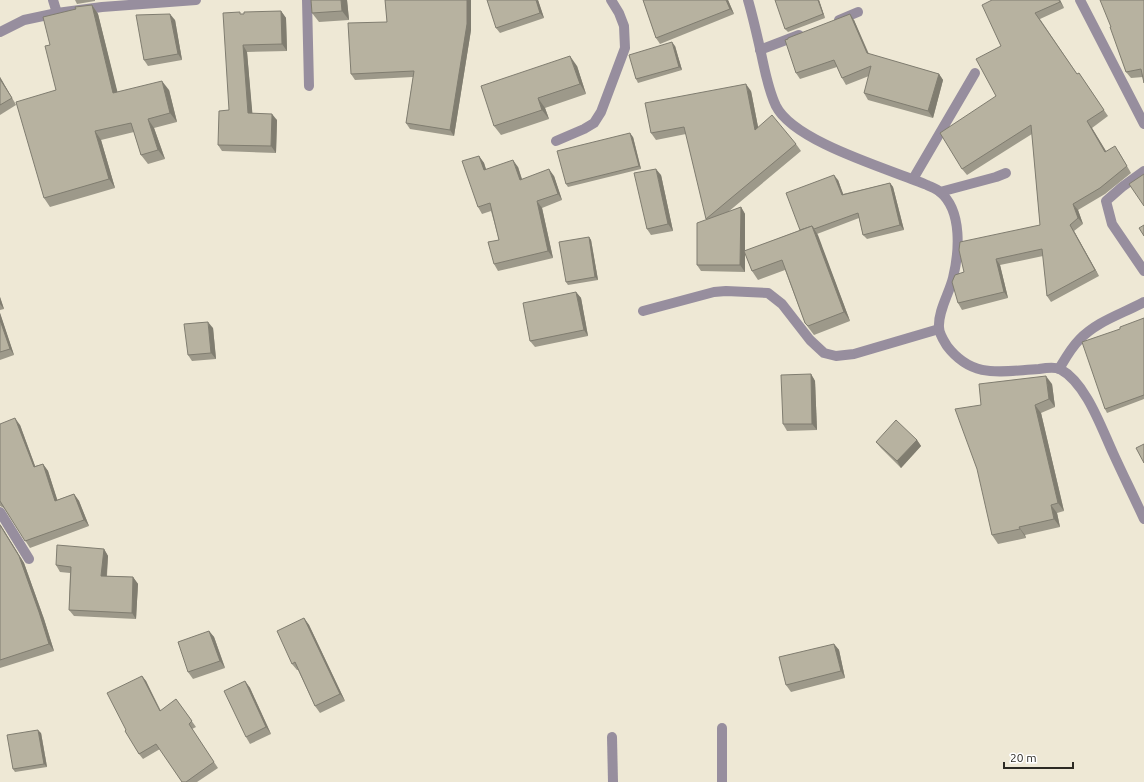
<svg xmlns="http://www.w3.org/2000/svg" width="1144" height="782" font-family="Ubuntu,sans-serif">
  <rect width="100%" height="100%" fill="#eee8d5"/>
  <g fill="none" stroke-linecap="round" stroke-linejoin="round">
    <g stroke="#978e9e" stroke-width="10">
      <path d="M53 0 57 13"/>
      <path d="M307 0 309 86"/>
      <path d="M748 0C753 17 757 35 761 53 765 71 768 89 776 106 794 142 889 169 927 185 931 187 937 189 940 192 963 211 959 253 953 278 949 294 938 311 939 327 939 334 944 341 947 346 973 380 1002 371 1039 369 1045 368 1055 367 1060 369 1086 383 1101 427 1113 453 1123 475 1134 497 1144 519"/>
      <path d="M1080 0 1144 124"/>
      <path d="M839 20 858 12"/>
      <path d="M0 32 24 20 57 13 102 7 196 0"/>
      <path d="M760 50 799 35"/>
      <path d="M556 141 584 129 594 123 601 112 625 48 624 26 619 13 611 0"/>
      <path d="M1144 171 1122 187 1106 201 1112 224 1144 271"/>
      <path d="M913 179 975 73"/>
      <path d="M940 192 996 177 1006 173"/>
      <path d="M643 311 714 292 726 291 768 293 782 304 810 340 824 353 836 356 854 354 939 329"/>
      <path d="M1059 369C1065 359 1071 348 1079 340 1097 321 1122 314 1144 302"/>
      <path d="M0 512 29 559"/>
      <path d="M612 737 613 782"/>
      <path d="M722 782V728"/>
    </g>
  </g>
  <g fill="#9d998a">
    <path d="M75 0H95V1L77 4Z"/>
    <path d="M311 0H347L349 20 319 22 312 13Z"/>
    <path d="M385 0H471V30L454 136 410 129 406 123 413 77 355 80 351 74 387 22Z"/>
    <path d="M538 0 544 18 500 33 496 28Z"/>
    <path d="M643 0H728L734 14 660 44 656 38Z"/>
    <path d="M819 0 825 18 788 32 785 29Z"/>
    <path d="M992 0H1060L1064 8 1040 19 1077 74 1079 73 1108 116 1092 128 1106 151 1119 152 1131 173 1105 194 1078 210 1083 224 1074 231 1099 276 1051 302 1047 296 1043 256 1000 265 1008 298 962 310 958 303 964 272 1040 225 1032 134 967 175 962 169 996 96 1001 46Z"/>
    <path d="M1144 0 1143 77 1131 78 1126 72 1111 27Z"/>
    <path d="M92 5 98 14 117 92 169 90 177 122 154 128 165 159 148 164 141 155 134 132 101 140 115 188 50 207 44 198 56 90Z"/>
    <path d="M281 11 286 18 287 51 247 52 252 113 277 120 276 153 222 151 218 145 229 110 241 14Z"/>
    <path d="M175 20 182 60 148 66 144 60Z"/>
    <path d="M854 20 869 54 939 74 943 80 933 118 868 100 864 93 869 76 846 85 842 78 837 67 800 79 796 73Z"/>
    <path d="M675 46 682 70 638 83 636 79Z"/>
    <path d="M577 66 586 94 545 108 549 119 501 135 494 126Z"/>
    <path d="M0 77 16 105 0 115Z"/>
    <path d="M751 91 758 127 796 144 801 151 728 212 741 207 745 214V251L800 230 838 180 843 194 890 183 893 187 904 230 867 239 863 235 859 218 817 234 850 321 814 335 805 323 785 270 758 280 752 271 745 253V272L701 271 697 265 707 220 686 134 656 140 651 133Z"/>
    <path d="M633 137 641 169 568 187 566 184Z"/>
    <path d="M479 156 484 163 486 169 518 167 522 179 554 176 562 200 542 208 553 258 498 271 494 264 499 240 491 211 482 214 478 207Z"/>
    <path d="M661 175 673 231 651 235 647 229Z"/>
    <path d="M589 237 591 240 598 280 568 285 566 282Z"/>
    <path d="M576 292 581 298 588 336 535 347 530 341Z"/>
    <path d="M0 297 4 309 0 310Z"/>
    <path d="M0 313 14 355 0 360Z"/>
    <path d="M1144 318V399L1107 413 1105 409 1120 329Z"/>
    <path d="M213 328 216 359 192 361 188 355Z"/>
    <path d="M811 374 815 381 817 430 787 431 783 424Z"/>
    <path d="M1052 384 1055 407 1041 413 1064 511 1057 513 1060 527 1025 535 1026 538 998 544 992 535 981 405Z"/>
    <path d="M0 424 20 425 35 466 43 464 48 471 57 500 74 494 79 501 89 526 30 548 4 508 0 506Z"/>
    <path d="M917 440 921 446 901 468 881 448 876 442Z"/>
    <path d="M0 524 24 563 44 619 54 651 0 668Z"/>
    <path d="M104 549 108 556 107 576 133 577 138 584 136 619 74 616 69 610 70 573 60 572 56 565Z"/>
    <path d="M304 618 309 625 345 701 320 713 315 706 298 670H297L292 664Z"/>
    <path d="M209 631 214 637 225 668 193 679 188 672Z"/>
    <path d="M834 644 839 650 845 678 791 692 786 685Z"/>
    <path d="M142 676 146 681 161 711 176 699 196 727 192 729 218 768 197 782H182L160 749 143 759 139 754 126 730Z"/>
    <path d="M245 681 250 688 271 734 250 744 246 737Z"/>
    <path d="M41 733 47 767 15 772 13 769Z"/>
  </g>
  <g fill="#807d70">
    <path d="M341 0H347L349 20 342 11Z"/>
    <path d="M467 0H471V30L454 136 450 130Z"/>
    <path d="M536 0H538L544 18 540 13Z"/>
    <path d="M726 0H728L734 14 730 9Z"/>
    <path d="M818 0H819L825 18 823 14Z"/>
    <path d="M1059 0H1060L1064 8 1060 2Z"/>
    <path d="M92 5 98 14 120 102 113 93Z"/>
    <path d="M281 11 286 18 287 51 282 44Z"/>
    <path d="M170 14 175 20 182 60 178 54Z"/>
    <path d="M850 14 854 20 871 60 867 53Z"/>
    <path d="M672 42 675 46 682 70 679 67Z"/>
    <path d="M243 45 247 52 253 120 248 113Z"/>
    <path d="M570 56 577 66 586 94 580 84Z"/>
    <path d="M939 74 943 80 933 118 928 111Z"/>
    <path d="M0 77 16 105 0 79Z"/>
    <path d="M162 81 169 90 177 122 170 113Z"/>
    <path d="M746 84 751 91 760 137 755 130Z"/>
    <path d="M538 98 545 108 549 119 542 110Z"/>
    <path d="M272 114 277 120 276 153 271 146Z"/>
    <path d="M148 119 154 128 165 159 158 150Z"/>
    <path d="M1087 121 1092 128 1110 158 1105 152Z"/>
    <path d="M95 131 101 140 115 188 109 179Z"/>
    <path d="M630 133 633 137 641 169 639 166Z"/>
    <path d="M479 156 484 163 488 176 484 170Z"/>
    <path d="M513 160 518 167 524 186 520 180Z"/>
    <path d="M549 169 554 176 562 200 558 194Z"/>
    <path d="M656 169 661 175 673 231 668 224Z"/>
    <path d="M834 175 838 180 845 199 842 195Z"/>
    <path d="M890 183 893 187 904 230 900 225Z"/>
    <path d="M537 201 542 208 553 258 548 251Z"/>
    <path d="M1073 204 1078 210 1083 224 1078 218Z"/>
    <path d="M741 207 745 214V272L740 265Z"/>
    <path d="M1070 225 1074 231 1099 276 1095 270Z"/>
    <path d="M812 226 818 235 850 321 844 312Z"/>
    <path d="M589 237 591 240 598 280 595 277Z"/>
    <path d="M996 259 1000 265 1008 298 1004 292Z"/>
    <path d="M576 292 581 298 588 336 584 330Z"/>
    <path d="M0 297 4 309 0 304Z"/>
    <path d="M0 313 14 355 10 349 0 320Z"/>
    <path d="M208 322 213 328 216 359 211 353Z"/>
    <path d="M811 374 815 381 817 430 812 424Z"/>
    <path d="M1046 376 1052 384 1055 407 1049 399Z"/>
    <path d="M1035 405 1041 413 1064 511 1058 503Z"/>
    <path d="M15 418 20 425 38 474 34 467Z"/>
    <path d="M917 440 921 446 901 468 897 461Z"/>
    <path d="M43 464 48 471 60 508 55 501Z"/>
    <path d="M74 494 79 501 89 526 84 520Z"/>
    <path d="M1051 505 1057 513 1060 527 1054 519Z"/>
    <path d="M0 524 24 563 44 619 54 651 49 644Z"/>
    <path d="M1019 527 1025 535 1026 538 1020 529Z"/>
    <path d="M104 549 108 556 106 583 101 576Z"/>
    <path d="M133 577 138 584 136 619 132 613Z"/>
    <path d="M304 618 309 625 345 701 340 694Z"/>
    <path d="M209 631 214 637 225 668 220 661Z"/>
    <path d="M834 644 839 650 845 678 841 671Z"/>
    <path d="M142 676 146 681 163 717 160 711Z"/>
    <path d="M245 681 250 688 271 734 266 727Z"/>
    <path d="M38 730 41 733 47 767 44 764Z"/>
  </g>
  <g fill="#b7b2a0" stroke="#807d70">
    <path d="M311 0H341L342 11 312 13Z"/>
    <path d="M385 0H467V24L450 130 406 123 414 71 351 74 348 23 387 22Z"/>
    <path d="M487 0H536L540 13 496 28Z"/>
    <path d="M643 0H726L730 9 656 38Z"/>
    <path d="M775 0H818L823 14 785 29Z"/>
    <path d="M992 0H1059L1060 2 1035 13 1077 74 1079 73 1104 110 1087 121 1105 152 1115 146 1127 166 1100 188 1073 204 1078 218 1070 225 1095 270 1047 296 1042 249 996 259 1004 292 958 303 952 282 955 275 964 272 959 250 960 242 1040 225 1031 125 962 169 940 133 996 96 976 59 1001 46 982 5Z"/>
    <path d="M1100 0H1144V83L1141 69 1126 72 1110 27H1111Z"/>
    <path d="M92 5 113 93 162 81 170 113 148 119 158 150 141 155 131 123 95 131 109 179 44 198 16 102 56 90 45 46 50 45 43 17 76 9 75 7Z"/>
    <path d="M281 11 282 44 243 45 248 113 272 114 271 146 218 145 219 111 229 110 223 13 240 12V14H244V12Z"/>
    <path d="M170 14 178 54 144 60 136 15Z"/>
    <path d="M850 14 867 53 939 74 928 111 864 93 871 66 842 78 834 60 796 73 785 40 788 39V38Z"/>
    <path d="M672 42 679 67 636 79 629 55Z"/>
    <path d="M570 56 580 84 538 98 542 110 494 126 481 86Z"/>
    <path d="M0 79 12 98 0 105Z"/>
    <path d="M746 84 755 130 772 115 796 144 706 219 684 127 651 133 645 103Z"/>
    <path d="M630 133 639 166 566 184 557 151Z"/>
    <path d="M479 156 484 170 513 160 520 180 549 169 558 194 537 201 548 251 494 264 488 242 499 240 490 203 478 207 462 161Z"/>
    <path d="M656 169 668 224 647 229 634 173Z"/>
    <path d="M1144 174V206L1129 184Z"/>
    <path d="M834 175 842 195 890 183 900 225 863 235 858 213 814 229 812 226 800 230 786 193Z"/>
    <path d="M741 207 740 265H697V223Z"/>
    <path d="M1144 225V236L1139 228Z"/>
    <path d="M812 226 844 312 808 326 805 323 782 260 752 271 744 251Z"/>
    <path d="M589 237 595 277 566 282 559 242Z"/>
    <path d="M576 292 584 330 530 341 523 303Z"/>
    <path d="M1144 318V395L1105 409 1082 342 1120 329V327Z"/>
    <path d="M0 320 10 349 0 352Z"/>
    <path d="M208 322 211 353 188 355 184 324Z"/>
    <path d="M811 374 812 424H783L781 375Z"/>
    <path d="M1046 376 1049 399 1035 405 1058 503 1051 505 1054 519 1019 527 1020 529 992 535 977 469 955 409 981 405 979 384Z"/>
    <path d="M15 418 34 467 43 464 55 501 74 494 84 520 25 541 0 501V424Z"/>
    <path d="M896 420 917 440 897 461 876 442Z"/>
    <path d="M1144 444V463L1136 448Z"/>
    <path d="M0 525 19 556 39 612 49 644 0 660Z"/>
    <path d="M57 545 104 549 101 576 133 577 132 613 69 610 71 567 56 565Z"/>
    <path d="M304 618 340 694 315 706 295 662 292 664 277 631Z"/>
    <path d="M209 631 220 661 188 672 178 642Z"/>
    <path d="M834 644 841 671 786 685 779 657Z"/>
    <path d="M142 676 160 711 176 699 192 721 189 724 214 762 186 782H182L156 744 139 754 125 731 126 730 107 693Z"/>
    <path d="M245 681 266 727 246 737 224 691Z"/>
    <path d="M38 730 44 764 13 769 7 735Z"/>
  </g>
  <path d="M1004 762v6h69v-6" fill="none" stroke="#2c2a23" stroke-width="2"/>
  <text x="1010" y="762" font-size="12" fill="#2c2a23" stroke="#ffffff" stroke-width="3" paint-order="stroke">20 m</text>
</svg>
